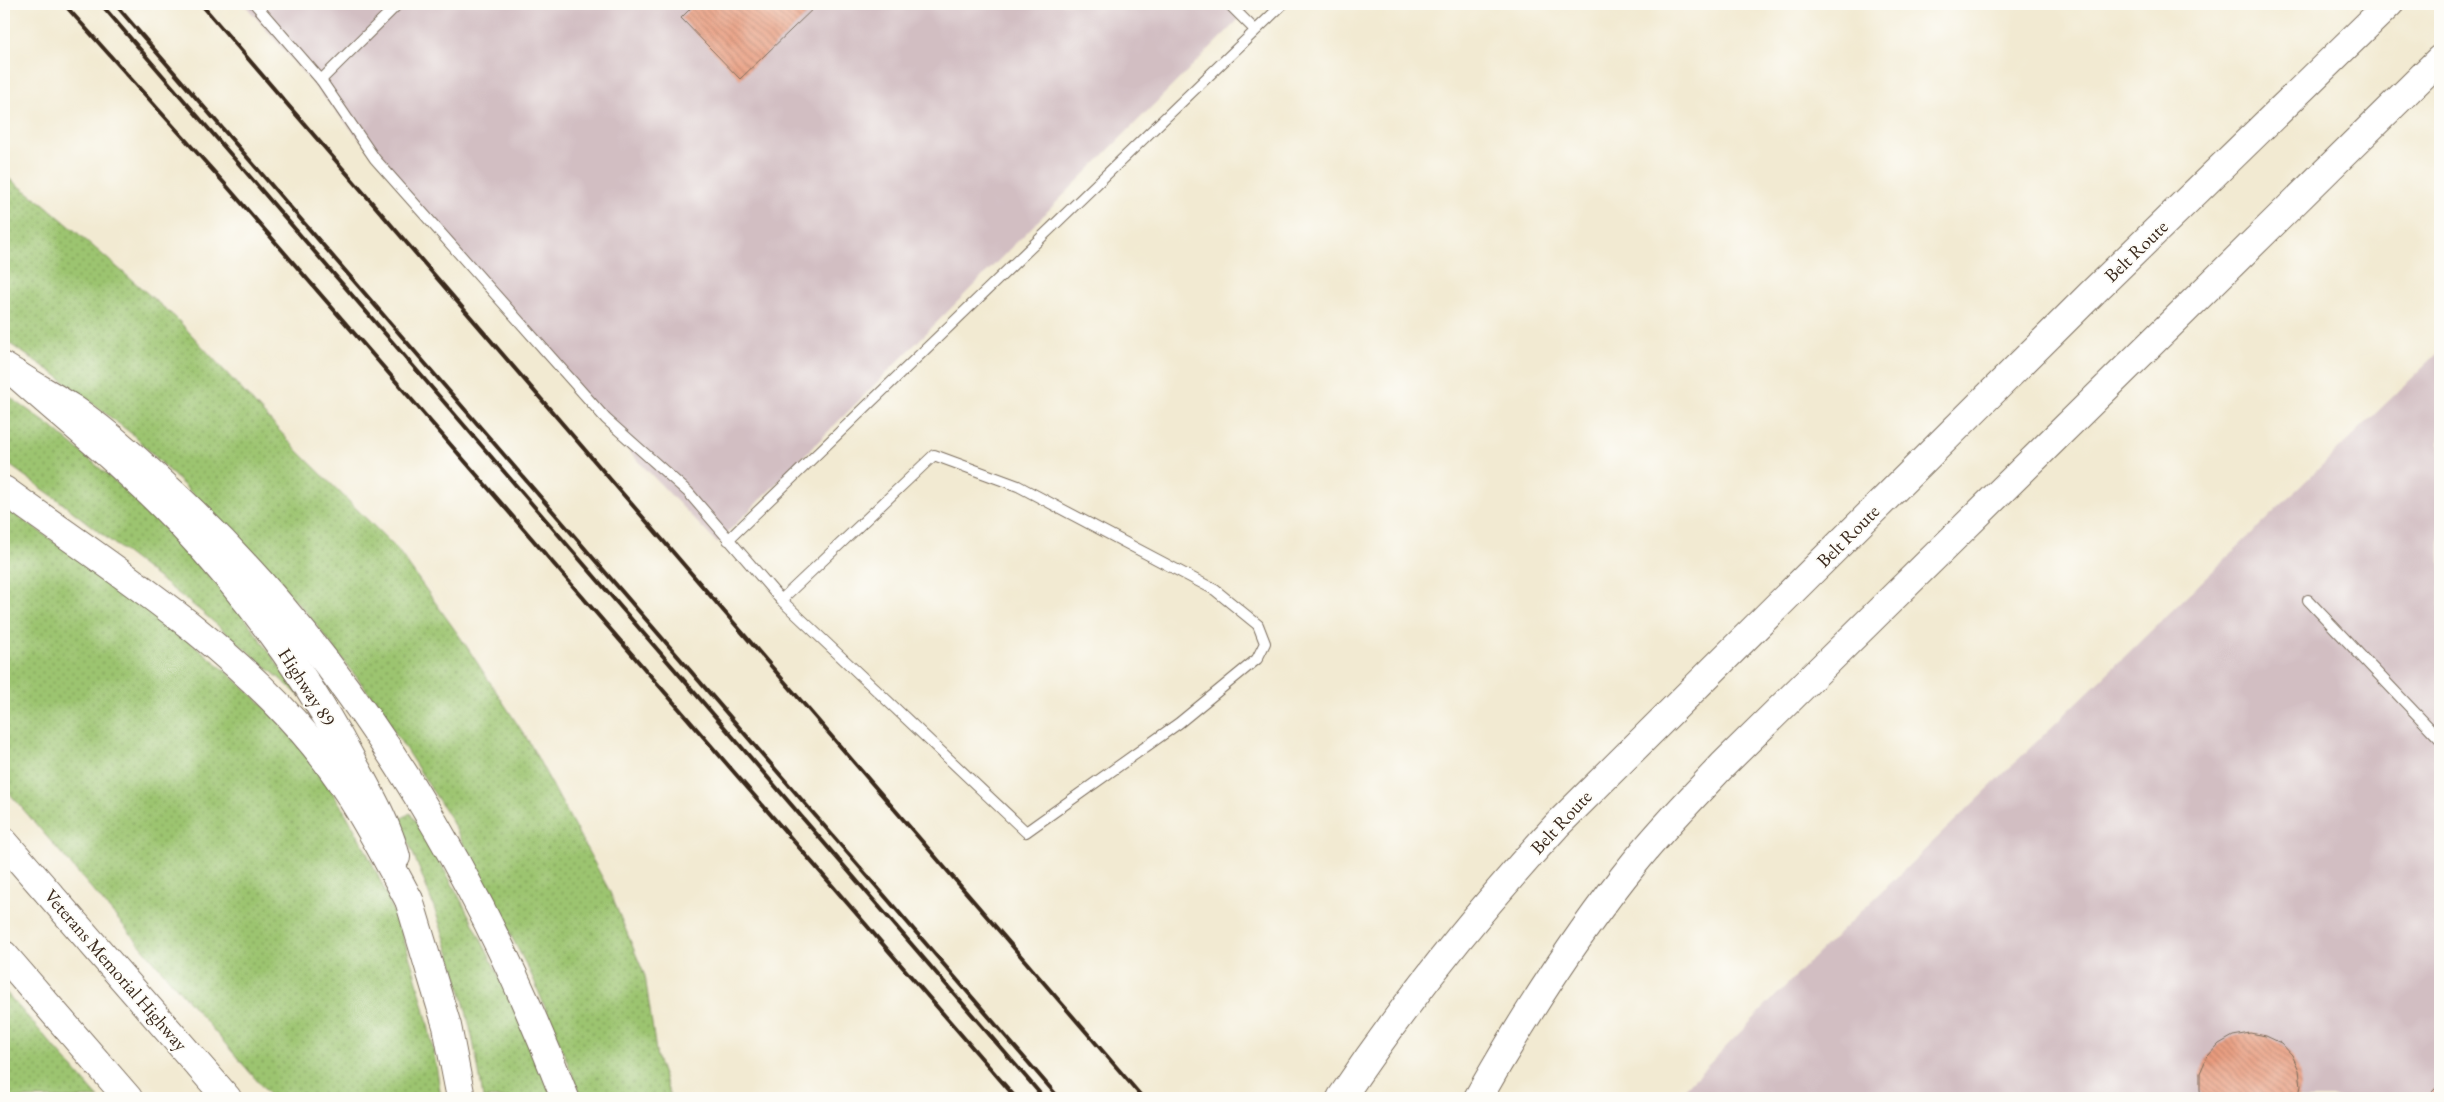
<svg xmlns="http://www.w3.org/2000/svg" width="2444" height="1102" font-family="'EB Garamond',serif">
  <defs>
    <pattern id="grass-dots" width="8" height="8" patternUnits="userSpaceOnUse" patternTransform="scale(1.25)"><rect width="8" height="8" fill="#9cc470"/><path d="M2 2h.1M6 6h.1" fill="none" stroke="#809f5b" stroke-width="1.8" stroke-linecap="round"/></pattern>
    <pattern id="building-back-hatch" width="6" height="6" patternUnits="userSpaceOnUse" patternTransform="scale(1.25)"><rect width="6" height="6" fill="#e89b7e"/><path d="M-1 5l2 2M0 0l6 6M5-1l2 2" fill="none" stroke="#bd7f67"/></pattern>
  </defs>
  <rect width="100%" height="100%" fill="#fdfcf7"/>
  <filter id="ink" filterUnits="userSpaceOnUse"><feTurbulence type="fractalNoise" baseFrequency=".02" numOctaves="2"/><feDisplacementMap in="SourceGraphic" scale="10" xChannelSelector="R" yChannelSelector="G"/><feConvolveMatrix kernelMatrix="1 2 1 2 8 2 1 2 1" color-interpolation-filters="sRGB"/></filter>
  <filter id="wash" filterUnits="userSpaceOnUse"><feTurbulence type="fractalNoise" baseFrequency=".0096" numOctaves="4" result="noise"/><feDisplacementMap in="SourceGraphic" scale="20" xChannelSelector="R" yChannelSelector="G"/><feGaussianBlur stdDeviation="1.12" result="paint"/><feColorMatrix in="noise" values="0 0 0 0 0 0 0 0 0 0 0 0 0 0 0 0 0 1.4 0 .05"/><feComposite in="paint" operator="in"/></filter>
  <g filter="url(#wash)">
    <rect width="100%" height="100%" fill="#f2ead2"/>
    <g fill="#d2bec2">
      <path d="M244 4H1248L1251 7 717 543 614 436Z"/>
      <path d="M2440 351V1098H1676L1808 963Z"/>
    </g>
    <g fill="url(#grass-dots)" stroke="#6c7747">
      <path d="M4 175 44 204 177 319 298 451 397 549 465 644 529 742 609 890 645 976 657 1058 671 1098H582L533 978 450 818 374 700 307 613 236 537 132 434 52 372 4 340Z"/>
      <path d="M4 393 49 425 122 487 178 541 238 608 300 696 202 612 58 500 4 461Z"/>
      <path d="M4 506C87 566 173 622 249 692 359 794 422 951 441 1098H272L4 787Z"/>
      <path d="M410 813C468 903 511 1000 553 1098H483C470 1002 437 908 399 820Z"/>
      <path d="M4 990 99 1098H12L4 1086Z"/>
    </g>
    <g id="blocks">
      <g fill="url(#building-back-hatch)">
        <path d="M695 4H818L740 79 681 18Z"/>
        <path d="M2250 1033 2266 1036 2281 1043 2292 1055 2299 1070 2301 1086 2298 1098H2202L2200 1090V1073L2207 1057 2219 1044 2233 1036Z"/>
        <path d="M2440 1084V1098H2426Z"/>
      </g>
    </g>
  </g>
  <g filter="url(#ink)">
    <use href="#blocks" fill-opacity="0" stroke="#7b6d5d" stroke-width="1"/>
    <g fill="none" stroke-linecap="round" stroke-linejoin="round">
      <g stroke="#7b6d5d" stroke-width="12">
        <g id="service">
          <path d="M255 4 321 80 375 159 606 419 688 492 781 600 1026 832 1179 723 1257 659 1265 643 1258 625 1215 590 1018 486 934 455 781 600"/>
          <path d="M1229 4 1255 30"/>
          <path d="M321 80 398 4"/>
          <path d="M728 540 1283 4"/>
          <path d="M2308 600 2440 739"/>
        </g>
      </g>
      <g stroke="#7b6d5d" stroke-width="30">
        <path id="secondary" d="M4 367 17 375C71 423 127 468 177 520 245 592 305 673 352 761 368 791 387 823 396 857"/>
      </g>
      <g stroke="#7b6d5d" stroke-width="30">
        <path id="primary" d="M409 900 447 1026 461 1098"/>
      </g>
      <g stroke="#7b6d5d" stroke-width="30">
        <g id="motorway">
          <path d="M17 375C35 387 55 397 73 409 111 435 145 467 179 499 354 663 480 876 565 1098"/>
          <path d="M4 490C111 568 229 641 314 745 353 793 380 846 409 900"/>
          <path d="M4 842 227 1098"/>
          <path d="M4 955 128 1098"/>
          <path d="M1341 1098C1406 1001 1479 910 1558 824L2092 293 2389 4"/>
          <path d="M1478 1098C1525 1015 1576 935 1636 861 1663 827 1694 796 1723 765L2440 59"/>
        </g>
      </g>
      <use href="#service" stroke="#fff" stroke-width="10"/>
      <use href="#secondary" stroke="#fff" stroke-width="28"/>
      <use href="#primary" stroke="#fff" stroke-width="28"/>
      <use href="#motorway" stroke="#fff" stroke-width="28"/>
      <g stroke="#3b2a1e" stroke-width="4">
        <path d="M64 4 225 184 1016 1098"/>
        <path d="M101 4 1044 1098"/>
        <path d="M115 4 1059 1098"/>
        <path d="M201 4 1143 1098"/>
      </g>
    </g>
  </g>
  <g text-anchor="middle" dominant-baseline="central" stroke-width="4" stroke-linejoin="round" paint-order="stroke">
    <g font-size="19" fill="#3b2a1e" stroke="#fdfcf7">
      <text transform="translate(2136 251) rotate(-44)">Belt Route</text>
      <text transform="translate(1848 536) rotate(-45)">Belt Route</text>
      <text transform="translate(307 687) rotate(57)">Highway 89</text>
      <text transform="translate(1561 822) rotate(-47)">Belt Route</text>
      <text transform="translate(116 970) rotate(49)">Veterans Memorial Highway</text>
    </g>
  </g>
  <rect width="2444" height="1102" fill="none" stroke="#fdfcf7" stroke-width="20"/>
</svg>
